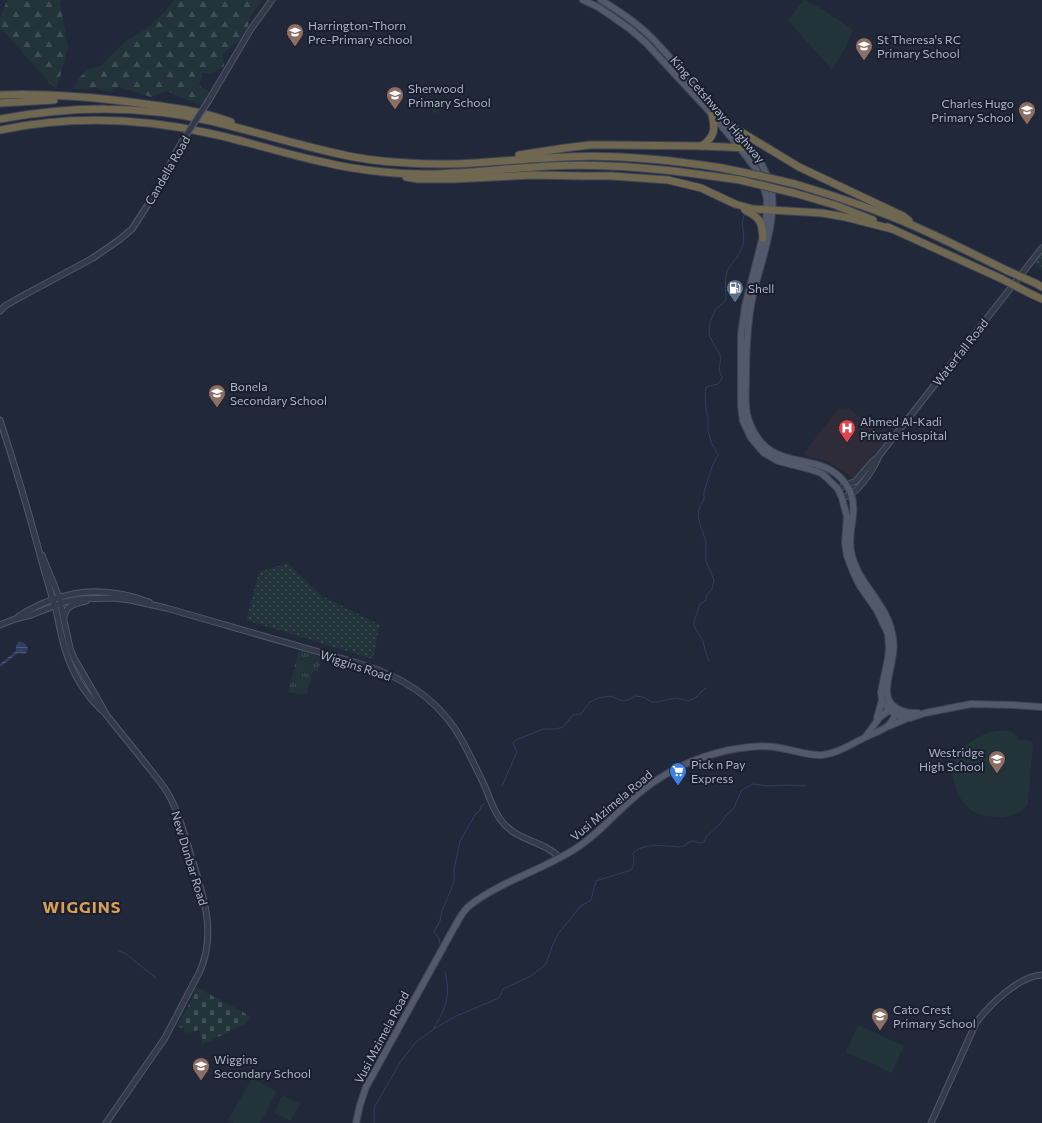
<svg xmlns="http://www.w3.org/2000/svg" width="1042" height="1123" font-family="Commissioner,sans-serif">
  <defs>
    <pattern id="grass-tufts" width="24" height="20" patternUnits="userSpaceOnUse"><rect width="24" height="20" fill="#22343a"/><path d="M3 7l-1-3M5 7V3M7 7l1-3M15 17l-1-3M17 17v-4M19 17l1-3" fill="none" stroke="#404f55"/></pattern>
    <pattern id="forest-firs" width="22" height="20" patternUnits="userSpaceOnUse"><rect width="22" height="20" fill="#22343a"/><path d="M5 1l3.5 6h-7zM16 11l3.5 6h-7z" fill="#404f55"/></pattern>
    <pattern id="cemetery-stones" width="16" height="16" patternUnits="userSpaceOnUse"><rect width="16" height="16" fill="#22343a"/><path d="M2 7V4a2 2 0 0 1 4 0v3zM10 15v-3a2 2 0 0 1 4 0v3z" fill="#404f55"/></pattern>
    <pattern id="park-dots" width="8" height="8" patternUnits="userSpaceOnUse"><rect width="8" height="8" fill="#22343a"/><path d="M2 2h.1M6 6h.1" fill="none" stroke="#404f55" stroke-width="1.8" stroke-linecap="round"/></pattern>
    <pattern id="water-rules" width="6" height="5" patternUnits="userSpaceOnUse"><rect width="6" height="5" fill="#313e5f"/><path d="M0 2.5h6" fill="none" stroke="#4c5874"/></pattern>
  </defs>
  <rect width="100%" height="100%" fill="#202839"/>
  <path fill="#2f2c3a" d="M848 408 884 435 885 441 855 479 827 461 806 456 804 453 838 409H839Z"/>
  <path fill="url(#grass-tufts)" d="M299 650 322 657 318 671H313L307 693 299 694 288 692Z"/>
  <g fill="url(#forest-firs)">
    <path d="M7 0H62L60 3 68 48 56 90 0 27V19Z"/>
    <path d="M175 0H262L252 14 243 39 234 44 223 54 224 66 211 73H203L199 85 212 94 199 105 167 91 151 97 119 87 110 92 95 88 73 89 79 78 89 69 101 66 111 55 129 39 146 29 155 22Z"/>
  </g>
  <path fill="url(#cemetery-stones)" d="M196 987 250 1016 247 1023 202 1045 199 1030 185 1033 184 1029 177 1026 190 1003Z"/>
  <g fill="url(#park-dots)">
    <path d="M1042 251V270L1036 267 1035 262Z"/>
    <path d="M288 563 322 596 380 625 373 659 246 620 259 572Z"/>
  </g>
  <g fill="#22343a">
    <path d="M804 0 824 10 853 30 845 49 832 70 788 20Z"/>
    <path d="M441 98 447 106 434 114 429 106Z"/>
    <path d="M997 731C1006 731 1015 729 1018 740 1023 740 1031 738 1033 744L1028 805C1021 813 1011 817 1001 817 991 817 979 816 971 810 957 800 948 775 955 758 958 749 977 737 985 734 989 732 993 732 997 731Z"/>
    <path d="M858 1025 904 1046 892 1073 846 1052Z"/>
    <path d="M252 1078 277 1092 260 1123H235L228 1120Z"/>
    <path d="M282 1095 300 1104 291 1121 274 1113Z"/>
  </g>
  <path fill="url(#water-rules)" d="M19 642 24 643 28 648 27 652 24 654 18 653 0 667V664L16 651V645Z"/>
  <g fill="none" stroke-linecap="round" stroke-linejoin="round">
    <g stroke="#313e5f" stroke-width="1">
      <path d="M709 661 705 650 703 641 694 626V622L700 604 706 600 707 595 712 589 714 580 706 561V541L701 528 698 516 699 509 704 499V492L712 467 718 455 711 442 708 431V418L706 409 705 393 706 387 718 384 722 378 719 369 721 357 709 335 710 321 716 309 726 300C726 292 724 276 728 269 730 266 732 264 734 261 738 257 741 250 743 245 746 235 739 222 745 214"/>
      <path d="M502 786 517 752 513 743 516 740 543 729H556L563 727 573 715 581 714 590 702 598 698 611 696 622 701 628 700 635 696 643 697 652 702H657L676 698 689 701 695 698 705 688"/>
      <path d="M440 944 439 938 434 932 440 921 442 911 454 882V870L460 841 475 815 480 810 481 806 485 803"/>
      <path d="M119 951 126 954 156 978"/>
      <path d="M434 1028C446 1008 451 995 445 972"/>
      <path d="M374 1123V1111L375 1106 401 1061 416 1042 434 1029 454 1017 499 998 503 989 531 976 546 964 553 944 558 934 575 913 581 906 591 900 596 881 631 870C635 864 634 860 633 853 640 845 657 845 666 846 673 846 679 848 685 846L687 843 693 841 699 843 704 842 706 837 721 823 726 815 734 808 741 791 747 787 753 784 767 786 788 785 806 786"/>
    </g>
    <g stroke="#515767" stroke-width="7">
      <g id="minor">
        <path d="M209 100 251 29 272 0"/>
        <path d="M0 311 5 306 15 300 93 258 119 240 132 229 164 180 173 157 185 137"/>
        <path d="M0 420C13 460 25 499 36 540 42 563 49 587 56 610 59 623 61 636 65 649 72 673 86 697 105 713 118 730 132 746 145 763 153 773 161 782 167 792 178 810 183 830 189 849 201 889 218 930 200 971L165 1038 106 1123"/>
        <path d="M838 489 856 481 872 462 878 457 1042 248"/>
        <path d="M842 498C845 497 848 496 851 494 861 488 874 468 878 458"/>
        <path d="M42 555 59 597 70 648 74 658 105 712"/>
        <path d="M19 616C61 590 102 584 149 602"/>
        <path d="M64 617C66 605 75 604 86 601"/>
        <path d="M0 625 15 619 31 615 64 602 79 599 114 598 130 600 166 608 361 664C397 675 431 695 453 726 463 740 470 756 478 772 482 780 486 788 489 797 492 804 495 812 500 819 516 842 542 839 560 858"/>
        <path d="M931 1123 976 1023C989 1005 1019 976 1042 975"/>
      </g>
    </g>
    <g stroke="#3d4353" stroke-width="8">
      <g id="major">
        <path d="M583 0 598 7 610 15 630 29 646 43 709 111 739 147 756 169 762 181 767 199 766 224 745 306 741 335V406L743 421 751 438 764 453 778 461 809 469 821 473 827 478 838 489 842 498 847 517 845 543 847 556 854 574 860 586 876 609 882 621 888 634 889 647 888 658 881 692 882 700 885 705 892 712 899 716 906 718H910L925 713 971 704 1014 705 1042 707"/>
        <path d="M601 0C619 11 636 22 651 37 674 60 693 86 715 110 731 127 751 146 763 167 771 181 774 197 772 213 770 241 759 268 753 295 747 323 746 350 746 378 746 391 744 405 748 418 767 478 819 447 845 483 847 486 850 490 851 494 858 513 847 532 851 551 856 582 886 602 892 633 894 641 894 651 892 659 891 669 887 679 887 690 886 707 903 714 918 713"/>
        <path d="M877 718 882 700"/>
        <path d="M889 726 908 718"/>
        <path d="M866 736 880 717 892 708"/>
        <path d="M356 1123 360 1105 366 1087 455 926C459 919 463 911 469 906 502 880 544 870 578 847 598 834 613 816 630 801 658 775 692 758 729 750 745 747 764 744 780 748 794 750 808 756 822 755 839 753 851 744 866 737 884 728 889 730 897 711"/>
      </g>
    </g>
    <g stroke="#3e4454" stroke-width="9">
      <g id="highway">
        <path d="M0 95C46 93 92 97 138 103 169 107 201 111 231 122"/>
        <path d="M0 103 54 100"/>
        <path d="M0 119C73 106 138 105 211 121 253 131 294 144 335 153 359 159 384 162 408 163 461 167 513 159 565 157 618 154 671 160 722 168"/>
        <path d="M728 124 799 167 903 216 909 221"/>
        <path d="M0 130C68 116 140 118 208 133 247 141 284 154 323 162 343 167 363 170 384 172 439 178 494 169 549 166 604 163 657 168 711 176"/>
        <path d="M702 146C714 137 716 130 712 115"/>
        <path d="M519 155 565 148 590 145H612L702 146 749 148"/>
        <path d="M406 177 418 179H454L532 175 583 176H612L668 180 701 188 735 204 753 209 822 213 845 217 892 229"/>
        <path d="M795 184C835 196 875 209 914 226 946 240 977 256 1008 271"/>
        <path d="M794 193 835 205 873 220"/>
        <path d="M745 210C760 218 762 221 763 238"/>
        <path d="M888 227 1002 279"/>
        <path d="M1035 283 1042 287"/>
        <path d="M1029 293 1042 299"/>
      </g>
    </g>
    <use href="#minor" stroke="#333a4a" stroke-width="5"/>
    <use href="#major" stroke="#51596a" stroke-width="6"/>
    <use href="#highway" stroke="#706750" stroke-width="7"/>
    <g stroke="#515767" stroke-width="7" stroke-linecap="butt">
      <path id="minor-bridge" d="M185 137 209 100"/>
    </g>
    <g stroke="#3e4454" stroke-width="9" stroke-linecap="butt">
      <g id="highway-bridge">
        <path d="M722 168 761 176 795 184"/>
        <path d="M711 176 740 180 794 193"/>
        <path d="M1008 271 1035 283"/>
        <path d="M1002 279 1029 293"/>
      </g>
    </g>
    <use href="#minor-bridge" stroke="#333a4a" stroke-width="5"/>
    <use href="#highway-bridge" stroke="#706750" stroke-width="7"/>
  </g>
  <defs>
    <g id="school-pin" transform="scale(0.9)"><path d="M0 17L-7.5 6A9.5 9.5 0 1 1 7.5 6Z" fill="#8d6e63" stroke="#191f2e"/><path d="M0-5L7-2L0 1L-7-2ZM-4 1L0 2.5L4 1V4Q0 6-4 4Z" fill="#fff"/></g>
    <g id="fuel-pin" transform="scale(0.9)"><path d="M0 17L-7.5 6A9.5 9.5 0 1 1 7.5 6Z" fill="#5c6f8a" stroke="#191f2e"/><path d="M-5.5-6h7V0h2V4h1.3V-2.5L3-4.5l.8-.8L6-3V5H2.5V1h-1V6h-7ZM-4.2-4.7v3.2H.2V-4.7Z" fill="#fff"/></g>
    <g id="hospital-pin" transform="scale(0.9)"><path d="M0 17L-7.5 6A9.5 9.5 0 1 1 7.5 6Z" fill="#e0444e" stroke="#191f2e"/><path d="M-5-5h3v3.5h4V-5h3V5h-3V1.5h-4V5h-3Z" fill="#fff"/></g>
    <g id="supermarket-pin" transform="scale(0.9)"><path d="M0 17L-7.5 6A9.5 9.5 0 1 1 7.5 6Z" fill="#3f7fe0" stroke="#191f2e"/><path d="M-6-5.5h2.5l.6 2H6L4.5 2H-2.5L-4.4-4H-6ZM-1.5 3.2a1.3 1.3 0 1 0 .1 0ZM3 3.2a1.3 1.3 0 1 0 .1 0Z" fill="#fff"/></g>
  </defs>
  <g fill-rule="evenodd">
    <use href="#school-pin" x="295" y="32"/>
    <use href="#school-pin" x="864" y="46"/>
    <use href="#school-pin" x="395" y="95"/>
    <use href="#school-pin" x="1027" y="110"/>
    <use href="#fuel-pin" x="735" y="288"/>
    <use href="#school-pin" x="217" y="393"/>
    <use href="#hospital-pin" x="847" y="428"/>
    <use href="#school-pin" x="997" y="759"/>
    <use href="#supermarket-pin" x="678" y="771"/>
    <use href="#school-pin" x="880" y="1016"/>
    <use href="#school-pin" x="201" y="1066"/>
  </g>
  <g text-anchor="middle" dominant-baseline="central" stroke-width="4" stroke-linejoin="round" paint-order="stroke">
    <g font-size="12" fill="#aeb4c6" stroke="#191f2e" text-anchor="start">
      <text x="308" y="25">Harrington-Thorn<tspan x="308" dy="14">Pre-Primary school</tspan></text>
      <text x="877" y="39">St Theresa's RC<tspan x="877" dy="14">Primary School</tspan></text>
      <text x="408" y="88">Sherwood<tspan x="408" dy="14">Primary School</tspan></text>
      <text x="1014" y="103" text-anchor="end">Charles Hugo<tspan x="1014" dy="14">Primary School</tspan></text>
      <text x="748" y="288">Shell</text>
      <text x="230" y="386">Bonela<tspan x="230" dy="14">Secondary School</tspan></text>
      <text x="860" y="421">Ahmed Al-Kadi<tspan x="860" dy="14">Private Hospital</tspan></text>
      <text x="984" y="752" text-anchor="end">Westridge<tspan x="984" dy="14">High School</tspan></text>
      <text x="691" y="764">Pick n Pay<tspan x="691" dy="14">Express</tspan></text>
      <text x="893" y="1009">Cato Crest<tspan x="893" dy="14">Primary School</tspan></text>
      <text x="214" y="1059">Wiggins<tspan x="214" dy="14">Secondary School</tspan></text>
    </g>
    <g font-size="12" fill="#aeb4c6" stroke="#191f2e">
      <text transform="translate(718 109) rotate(49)">King Cetshwayo Highway</text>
      <text transform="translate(167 170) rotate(-60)">Candella Road</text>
      <text transform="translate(960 352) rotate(-52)">Waterfall Road</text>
      <text transform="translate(356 665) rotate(18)">Wiggins Road</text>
      <text transform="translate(611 805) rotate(-40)">Vusi Mzimela Road</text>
      <text transform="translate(190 858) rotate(73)">New Dunbar Road</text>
      <text transform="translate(381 1037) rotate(-62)">Vusi Mzimela Road</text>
    </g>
    <g font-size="16" font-weight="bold" letter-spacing="1" fill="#d89f57" stroke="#191f2e">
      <text x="82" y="906">WIGGINS</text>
    </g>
  </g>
</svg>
